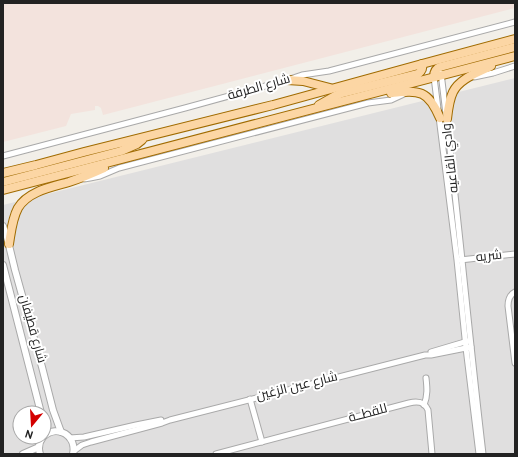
<svg xmlns="http://www.w3.org/2000/svg" width="518" height="457" font-family="Overpass,Cairo,sans-serif">
  <rect width="100%" height="100%" fill="#f2efe9"/>
  <path fill="#e0dfdf" fill-rule="evenodd" d="M515 78V454H3V205ZM20 413H44V437H20Z"/>
  <path fill="#f3e3dd" d="M3 3H515V8L103 115 101 108 98 106H95V110L71 114 66 126 3 142Z"/>
  <g fill="none" stroke-linecap="round" stroke-linejoin="round">
    <g stroke="#a9a9a9" stroke-width="7">
      <g id="minor">
        <path d="M441 73C457 200 468 327 483 454"/>
        <path d="M434 77 457 260 466 348 479 454"/>
        <path d="M474 77 493 73 515 66"/>
        <path d="M3 156 185 108 287 80 302 75 329 71 515 22"/>
        <path d="M84 179 90 178 100 176 119 168 368 103 391 100 406 93"/>
        <path d="M460 260 515 254"/>
        <path d="M515 292C509 295 508 300 508 306L515 363"/>
        <path d="M431 352 468 341"/>
        <path d="M250 399 262 442"/>
        <path d="M424 405C428 395 427 387 426 378"/>
        <path d="M70 438 84 437 136 425 161 420"/>
        <path d="M74 451 82 445 91 442 162 423 170 420 425 355H431L471 347"/>
        <path d="M216 454 409 403C417 401 424 401 428 410L432 454"/>
      </g>
    </g>
    <g stroke="#a9a9a9" stroke-width="8">
      <g id="tertiary">
        <path d="M3 226 7 237 15 270 42 367 53 410 61 432"/>
        <path d="M3 265 41 413"/>
        <path d="M44 436C58 424 77 436 73 454"/>
        <path d="M23 454 39 447"/>
        <path d="M40 454C38 448 39 442 43 437"/>
      </g>
    </g>
    <g stroke="#a06b00" stroke-width="10">
      <g id="primary">
        <path d="M434 77C434 72 435 69 440 67L515 47"/>
        <path d="M287 80 303 81 330 88"/>
        <path d="M391 93C420 90 428 90 440 118"/>
        <path d="M319 105 335 96 342 93 418 74C422 71 423 68 422 64"/>
        <path d="M447 119C448 110 449 100 453 92 460 78 478 73 491 66"/>
        <path d="M3 173 36 165 84 152 273 105 422 64 515 39"/>
        <path d="M3 182 121 151 137 144 142 140"/>
        <path d="M3 190 515 56"/>
        <path d="M9 244C11 232 12 219 18 208 28 191 52 187 69 182 81 178 93 173 104 168"/>
      </g>
    </g>
    <use href="#minor" stroke="#fff" stroke-width="5"/>
    <use href="#tertiary" stroke="#fff" stroke-width="6"/>
    <use href="#primary" stroke="#fcd6a4" stroke-width="8"/>
  </g>
  <g text-anchor="middle" dominant-baseline="central" stroke-width="4" stroke-linejoin="round" paint-order="stroke">
    <g font-size="13" fill="#222" stroke="#fff">
      <text transform="translate(259 88) rotate(-16)">شارع الطرفة</text>
      <text transform="translate(451 158) rotate(-96)">وادي القاعيه</text>
      <text transform="translate(489 257) rotate(-6)">شريه</text>
      <text transform="translate(32 329) rotate(74)">شارع قطيفان</text>
      <text transform="translate(297 387) rotate(-14)">شارع عين الزغين</text>
      <text transform="translate(368 414) rotate(-15)">للقطــة</text>
    </g>
  </g>
  <rect width="518" height="457" fill="none" stroke="#222222" stroke-width="8"/>
  <g transform="translate(32 425) rotate(198)"><circle r="19" fill="#ffffff" stroke="#a7a7a7"/>
  <path d="M0-3L7 15L0 10L-7 15Z" fill="#d40000"/>
  <text y="-6" font-size="11" font-weight="bold" text-anchor="middle" fill="#222222">N</text>
  </g>
</svg>
